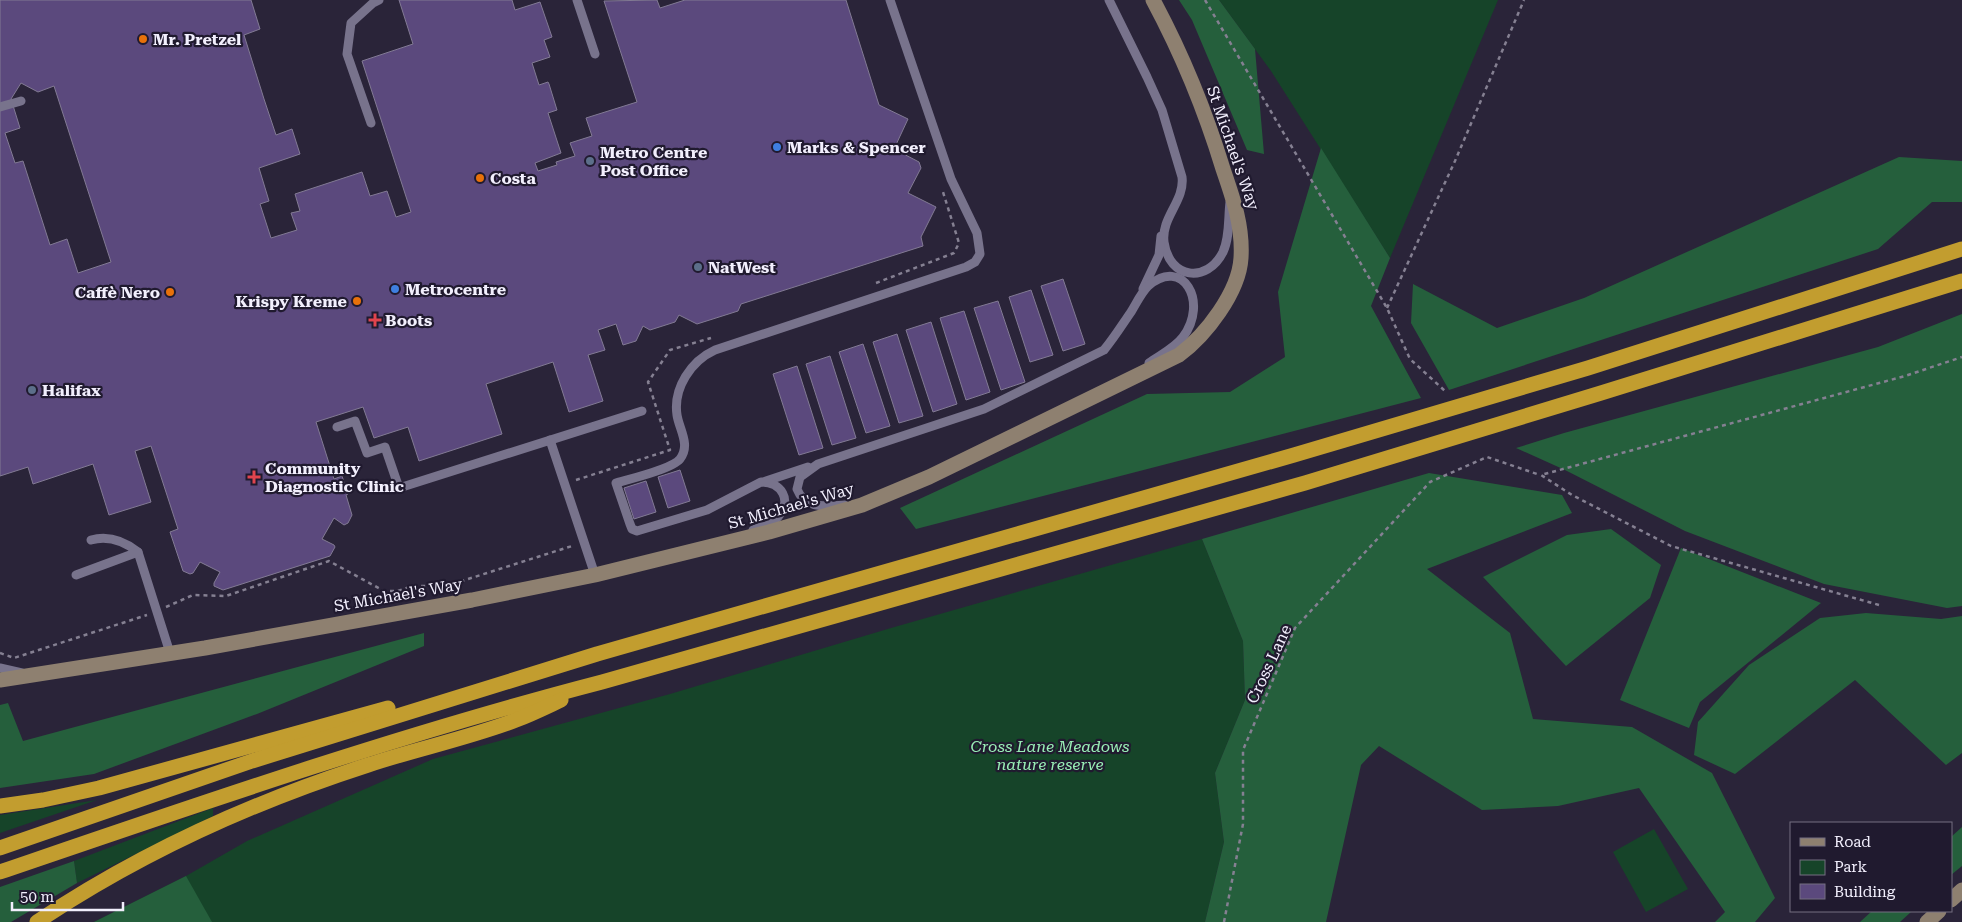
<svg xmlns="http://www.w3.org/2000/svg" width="1962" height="922" font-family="'Roboto Serif',serif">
  <rect width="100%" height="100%" fill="#2a2439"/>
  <g fill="#164429">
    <path d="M1219 0H1498L1390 258 1271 71Z"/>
    <path d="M1202 539 1243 641 1245 700 1215 773 1224 842 1205 922H94L186 876 247 841 433 759 670 694 891 628Z"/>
    <path d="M97 800 0 833V815Z"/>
    <path d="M213 808V816L77 883 74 861Z"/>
    <path d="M1654 829 1688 889 1646 912 1613 852Z"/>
  </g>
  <g fill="#255f3c">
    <path d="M1179 0H1219L1255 49 1264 154 1247 150 1192 20Z"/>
    <path d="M1321 148 1390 258 1371 306 1421 398 916 529 900 508 1147 394 1230 392 1285 357 1278 292Z"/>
    <path d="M1899 157 1962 161V202H1932L1878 249 1449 390 1411 323 1413 284 1497 328 1584 298Z"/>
    <path d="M1962 314V606L1947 608 1824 584 1685 531 1565 470 1516 448 1564 433 1878 347Z"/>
    <path d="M1429 473 1562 495 1572 513 1427 569 1510 633 1533 719 1632 727 1712 773 1775 898 1755 922H1715L1725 912 1639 788 1558 806 1482 810 1379 746 1361 765 1326 922H1205L1224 842 1215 773 1245 700 1243 641 1202 539Z"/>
    <path d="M1611 529 1661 565 1650 598 1566 666 1483 577 1567 535Z"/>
    <path d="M1681 548 1821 603 1700 702 1689 728 1620 700Z"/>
    <path d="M1866 613 1941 619 1962 616V753L1946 765 1855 680 1735 774 1694 755 1698 722 1749 665 1820 618Z"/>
    <path d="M424 633V646L257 714 94 774 0 788V705L8 703 23 741Z"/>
    <path d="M1962 827V866L1951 875V837Z"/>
    <path d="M74 861 77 883 11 922H0V887Z"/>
    <path d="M186 876 212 922H94Z"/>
    <path d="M1872 911H1912L1900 922H1860Z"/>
  </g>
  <g fill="#5b497d" stroke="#827a94" fill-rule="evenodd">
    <path d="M0 0H251L260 29 244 35 264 99 276 135 292 129 300 154 259 168 269 201 260 204 271 238 297 230 291 213 300 211 295 194 362 172 370 196 387 191 396 217 411 212 362 61 413 44 399 0H512L515 10 540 2 552 37 544 40 550 57 532 63 539 85 548 82 549 84 557 110 548 113 561 153 535 163 538 171 557 165 556 162 575 156 570 143 592 136 586 118 637 102 604 1 657 0 660 8 685 0H846L879 105 908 119 894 149 919 162 921 168 908 193 936 207 921 237 923 246 741 304 738 311 697 324 679 315 675 322 650 330 643 326 636 341 623 345 616 324 598 330 605 350 588 355 603 401 569 412 553 362 486 384 502 434 419 461 408 427 374 438 363 407 316 422 334 479 342 476 348 494 346 495 352 515 348 523 344 525 334 518 322 539 334 545 335 547 330 556 223 590 214 586V583L220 572 200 562 193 573 190 574 183 571 170 532 178 529 151 446 135 451 151 502 109 515 93 464 33 484 28 467 0 476ZM21 83 38 92 54 86 111 262 78 273 67 239 50 245 23 161 15 163 5 133 20 128 11 99Z"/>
    <path d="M1063 279 1085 344 1063 351 1041 286Z"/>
    <path d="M1031 290 1053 355 1030 362 1009 297Z"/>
    <path d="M998 301 1025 382 1001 390 974 308Z"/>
    <path d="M964 311 990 392 966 400 940 318Z"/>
    <path d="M931 322 957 404 933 412 906 330Z"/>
    <path d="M897 334 923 416 899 423 873 342Z"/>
    <path d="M863 344 890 426 866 433 839 352Z"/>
    <path d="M830 356 856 438 832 445 806 364Z"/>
    <path d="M797 366 823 448 799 455 773 374Z"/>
    <path d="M680 470 690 501 668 508 658 477Z"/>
    <path d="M646 481 656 512 634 519 624 488Z"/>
  </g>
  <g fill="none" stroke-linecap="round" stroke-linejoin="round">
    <g stroke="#858092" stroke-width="2.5" stroke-dasharray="4 4" stroke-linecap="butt">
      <path d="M1205 0 1387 308 1410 359 1445 391"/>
      <path d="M876 283 954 253 959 243 943 192"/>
      <path d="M1387 308 1455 161 1524 0"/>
      <path d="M576 480 670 450 648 382 670 350 711 338"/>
      <path d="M1879 605 1671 546 1572 495 1541 475 1905 376 1962 357"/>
      <path d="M166 607 193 595 226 596 329 561 384 591H398L412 586H446L572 546"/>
      <path d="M0 653 14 658 147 615"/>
      <path d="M1224 922 1243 824V750L1295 628 1430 482 1487 457 1540 475"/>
    </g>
    <g stroke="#78738c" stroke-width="9">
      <path d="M577 0 595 54"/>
      <path d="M1109 0 1147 77 1162 110 1182 177C1185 201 1161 217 1164 242 1169 279 1207 284 1223 252 1230 237 1228 218 1230 202"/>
      <path d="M0 107 21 101"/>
      <path d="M371 123 347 54 351 23 373 3 379 0"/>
      <path d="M1143 289 1159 255 1161 236"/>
      <path d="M337 427 355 421 367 453 385 447 399 488 642 411"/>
      <path d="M550 440 595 575"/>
      <path d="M766 481 808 467"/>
      <path d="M845 505C826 506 805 510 797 489L800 477 818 464 984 409 1104 350C1114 338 1122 325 1131 312 1136 304 1141 293 1148 286 1183 256 1209 302 1183 337 1175 348 1160 355 1149 363"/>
      <path d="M753 530C762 526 771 523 778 517 793 500 781 482 761 482L707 510 637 531 632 529 630 524 616 483C630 479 672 469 680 459 691 445 679 429 677 415 673 388 691 361 715 350L966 267 975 262 980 254 977 233 951 179 890 0"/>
      <path d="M91 540C109 535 124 541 138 552L170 653"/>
      <path d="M76 575 138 552"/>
      <path d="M0 668 22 673"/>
    </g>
    <g stroke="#8e8070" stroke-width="15">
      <path d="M0 680 205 648 472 600 595 575 769 532 862 505 929 477 1179 355C1206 335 1239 292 1241 258 1243 226 1233 198 1223 169 1205 110 1182 54 1153 0"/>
      <path d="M1951 900 1962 890"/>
      <path d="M1927 922 1939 911"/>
    </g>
    <g stroke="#c29d2f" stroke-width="15">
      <path d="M0 806 43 800 99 788 388 708"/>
      <path d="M0 848 252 761 597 654 1294 455 1588 368 1962 249"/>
      <path d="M0 872C199 804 398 735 602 682L1305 483 1601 393 1962 281"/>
      <path d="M37 922C140 853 250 803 368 765 416 749 469 738 516 720 532 714 546 707 561 700"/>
    </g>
  </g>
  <g fill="#e8710a" stroke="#201a2f" stroke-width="2">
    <circle cx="143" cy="39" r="5"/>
    <circle cx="480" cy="178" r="5"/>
    <circle cx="170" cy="292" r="5"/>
    <circle cx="357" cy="301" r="5"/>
  </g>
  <g fill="#3f7fe0" stroke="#201a2f" stroke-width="2">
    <circle cx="777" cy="147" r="5"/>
    <circle cx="395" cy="289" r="5"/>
  </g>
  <g fill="#5c6f8a" stroke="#201a2f" stroke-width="2">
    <circle cx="590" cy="161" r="5"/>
    <circle cx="698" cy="267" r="5"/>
    <circle cx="32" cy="390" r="5"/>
  </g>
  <g fill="#e0444e" stroke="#201a2f" stroke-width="2">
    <path d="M372.5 312.5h5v5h5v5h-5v5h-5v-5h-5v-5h5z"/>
    <path d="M251.5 469.5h5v5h5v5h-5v5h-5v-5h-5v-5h5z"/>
  </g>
  <g text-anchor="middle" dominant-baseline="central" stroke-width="4.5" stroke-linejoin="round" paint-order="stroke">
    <g font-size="16" font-weight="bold" fill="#f2effd" stroke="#201a2f" text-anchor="start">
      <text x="153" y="39">Mr. Pretzel</text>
      <text x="787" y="147">Marks &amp; Spencer</text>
      <text x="600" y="152">Metro Centre<tspan x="600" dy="18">Post Office</tspan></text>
      <text x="490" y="178">Costa</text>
      <text x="708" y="267">NatWest</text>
      <text x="405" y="289">Metrocentre</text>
      <text x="160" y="292" text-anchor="end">Caffè Nero</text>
      <text x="347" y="301" text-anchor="end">Krispy Kreme</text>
      <text x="385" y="320">Boots</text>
      <text x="42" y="390">Halifax</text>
      <text x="265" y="468">Community<tspan x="265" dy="18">Diagnostic Clinic</tspan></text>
    </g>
    <g font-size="16" fill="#f2effd" stroke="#201a2f">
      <text transform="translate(1233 148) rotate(71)">St Michael's Way</text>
      <text transform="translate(791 506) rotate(-16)">St Michael's Way</text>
      <text transform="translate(398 595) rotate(-10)">St Michael's Way</text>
      <text transform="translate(1269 664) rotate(-65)">Cross Lane</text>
    </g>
    <g font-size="16" font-style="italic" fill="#99efb6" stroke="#201a2f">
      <text x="1050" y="746">Cross Lane Meadows<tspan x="1050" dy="18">nature reserve</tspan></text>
    </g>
  </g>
  <rect x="1790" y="822" width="162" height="90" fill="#201a2f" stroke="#746f81"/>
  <rect x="1800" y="838" width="25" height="8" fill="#8e8070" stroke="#746f81"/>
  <text x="1834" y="847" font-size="15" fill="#f2effd">Road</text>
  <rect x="1800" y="860" width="25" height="15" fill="#164429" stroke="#746f81"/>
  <text x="1834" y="872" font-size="15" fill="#f2effd">Park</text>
  <rect x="1800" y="884" width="25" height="15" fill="#5b497d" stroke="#746f81"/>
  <text x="1834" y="897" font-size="15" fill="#f2effd">Building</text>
  <path d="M12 902v8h111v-8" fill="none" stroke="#f2effd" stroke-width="2.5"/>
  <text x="20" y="902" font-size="15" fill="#f2effd" stroke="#201a2f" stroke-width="4" paint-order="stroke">50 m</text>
</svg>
